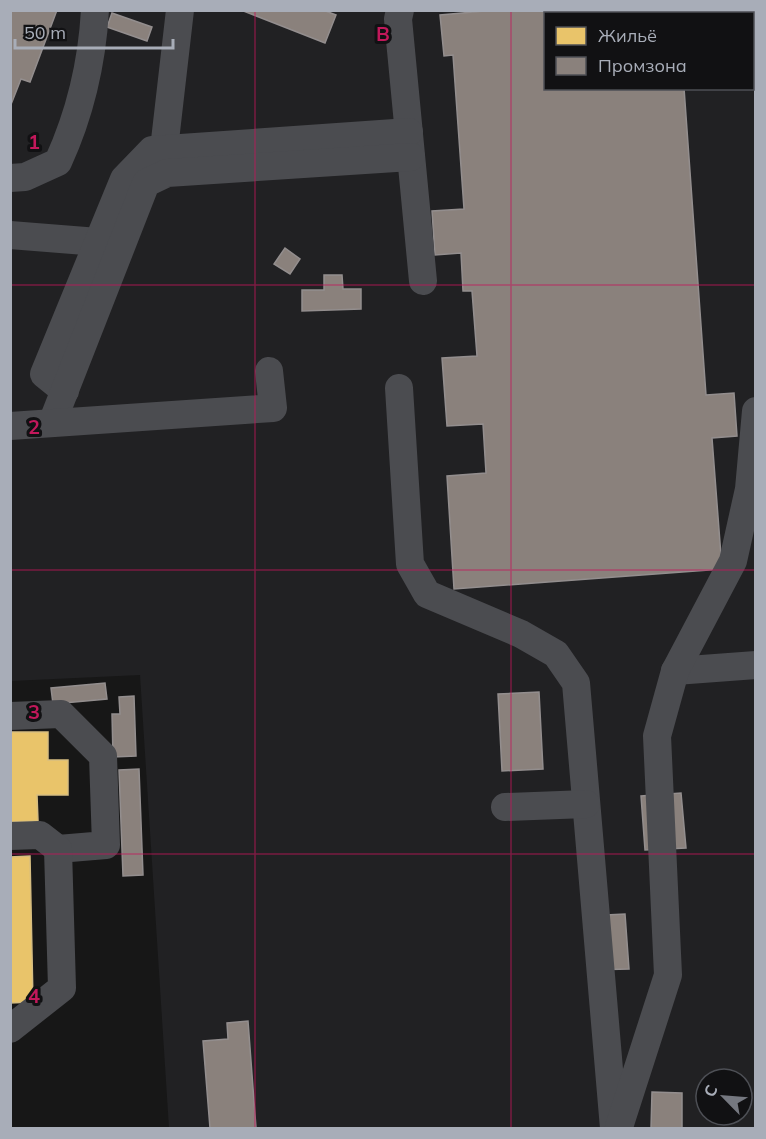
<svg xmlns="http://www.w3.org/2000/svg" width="766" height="1139" font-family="Mulish,sans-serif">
  <rect width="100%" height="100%" fill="#171717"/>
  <path fill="#212123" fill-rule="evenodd" d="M10 11H755V1128H169L140 675 11 681ZM546 14H752V88H546ZM706 1079H742V1115H706Z"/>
  <g fill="#e9c46a" stroke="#d6bd81" stroke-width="1.5">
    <path d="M10 732H48V760H68V795H37L38 821 10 822Z"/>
    <path d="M30 856 33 1002 10 1003V857Z"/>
  </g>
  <g fill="#8a817c" stroke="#938e8e" stroke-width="1.5">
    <path d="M10 10H57L30 82 21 79 10 107Z"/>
    <path d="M241 10H323L336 15 325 43Z"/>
    <path d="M496 10H696V14H546V88H684L706 395 734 393 737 436 712 438 722 569 454 589 447 476 486 473 483 424 447 426 442 358 477 356 472 291H463L461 253 435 255 432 211 464 209 453 55 444 56 440 15Z"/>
    <path d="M112 13 152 27 147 41 107 27Z"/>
    <path d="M285 248 300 259 290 274 274 264Z"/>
    <path d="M324 275H342L343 289H361V309L302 311V290H324Z"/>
    <path d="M105 683 107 699 53 704 51 688Z"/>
    <path d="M539 692 543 769 502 771 498 694Z"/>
    <path d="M134 696 136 756 113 757 112 714H120L119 697Z"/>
    <path d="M139 769 143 875 123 876 119 770Z"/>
    <path d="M681 793 686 848 645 850 641 796Z"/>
    <path d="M625 914 629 969 589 970 585 916Z"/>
    <path d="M248 1021 256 1128H210L203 1041 228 1039 227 1023Z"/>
    <path d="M652 1092 682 1093V1128H651Z"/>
  </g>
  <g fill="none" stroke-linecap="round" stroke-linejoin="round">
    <g stroke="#4b4c50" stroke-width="28">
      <path d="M400 10 398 19 423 281"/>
      <path d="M751 10 756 15"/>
      <path d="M164 149 180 10"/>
      <path d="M10 178 25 177 58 162C80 114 92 63 95 10"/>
      <path d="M10 235 98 242"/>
      <path d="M399 388 410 564 427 594 521 634 556 654 576 683 614 1128"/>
      <path d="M65 391 44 374 124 179 152 150 409 132"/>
      <path d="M52 423 146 183 167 173 411 157"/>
      <path d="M10 426 273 408 269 371"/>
      <path d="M675 671 756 665"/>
      <path d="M10 716 61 714 103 756 106 845 58 849"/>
      <path d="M505 807 586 804"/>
      <path d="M10 836 40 835 58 849 62 988 10 1029"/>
      <path d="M619 1127 668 975 657 736 675 671 733 561 749 489 756 411"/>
    </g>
  </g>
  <path fill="none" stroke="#c2185b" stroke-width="1.5" stroke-opacity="0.55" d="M255 10V1128M511 10V1128M10 285H756M10 570H756M10 854H756"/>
  <g font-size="20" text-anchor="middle" font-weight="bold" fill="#c2185b" stroke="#111113" stroke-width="6" stroke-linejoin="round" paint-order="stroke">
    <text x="383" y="41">B</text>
    <text x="34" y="149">1</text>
    <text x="34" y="434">2</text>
    <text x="34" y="719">3</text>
    <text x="34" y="1003">4</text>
  </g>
  <rect width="766" height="1139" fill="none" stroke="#a8adb8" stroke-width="24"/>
  <rect x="544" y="12" width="210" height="78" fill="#111113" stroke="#4d4f55" stroke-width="1.5"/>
  <rect x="556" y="27" width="30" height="18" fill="#e9c46a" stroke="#4d4f55" stroke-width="1.5"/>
  <text x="598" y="42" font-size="18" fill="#a8adb8">Жильё</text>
  <rect x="556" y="57" width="30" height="18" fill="#8a817c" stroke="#4d4f55" stroke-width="1.5"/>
  <text x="598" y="72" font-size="18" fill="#a8adb8">Промзона</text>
  <g transform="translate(724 1097) rotate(295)"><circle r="28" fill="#111113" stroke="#4d4f55" stroke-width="1.5"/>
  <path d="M0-4.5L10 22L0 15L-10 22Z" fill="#757880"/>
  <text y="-9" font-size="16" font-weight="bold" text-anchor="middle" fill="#a8adb8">С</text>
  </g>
  <path d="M15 39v9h158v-9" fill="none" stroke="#a8adb8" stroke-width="3"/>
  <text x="24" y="39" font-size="18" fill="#a8adb8" stroke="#111113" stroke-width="4.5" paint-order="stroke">50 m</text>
</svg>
